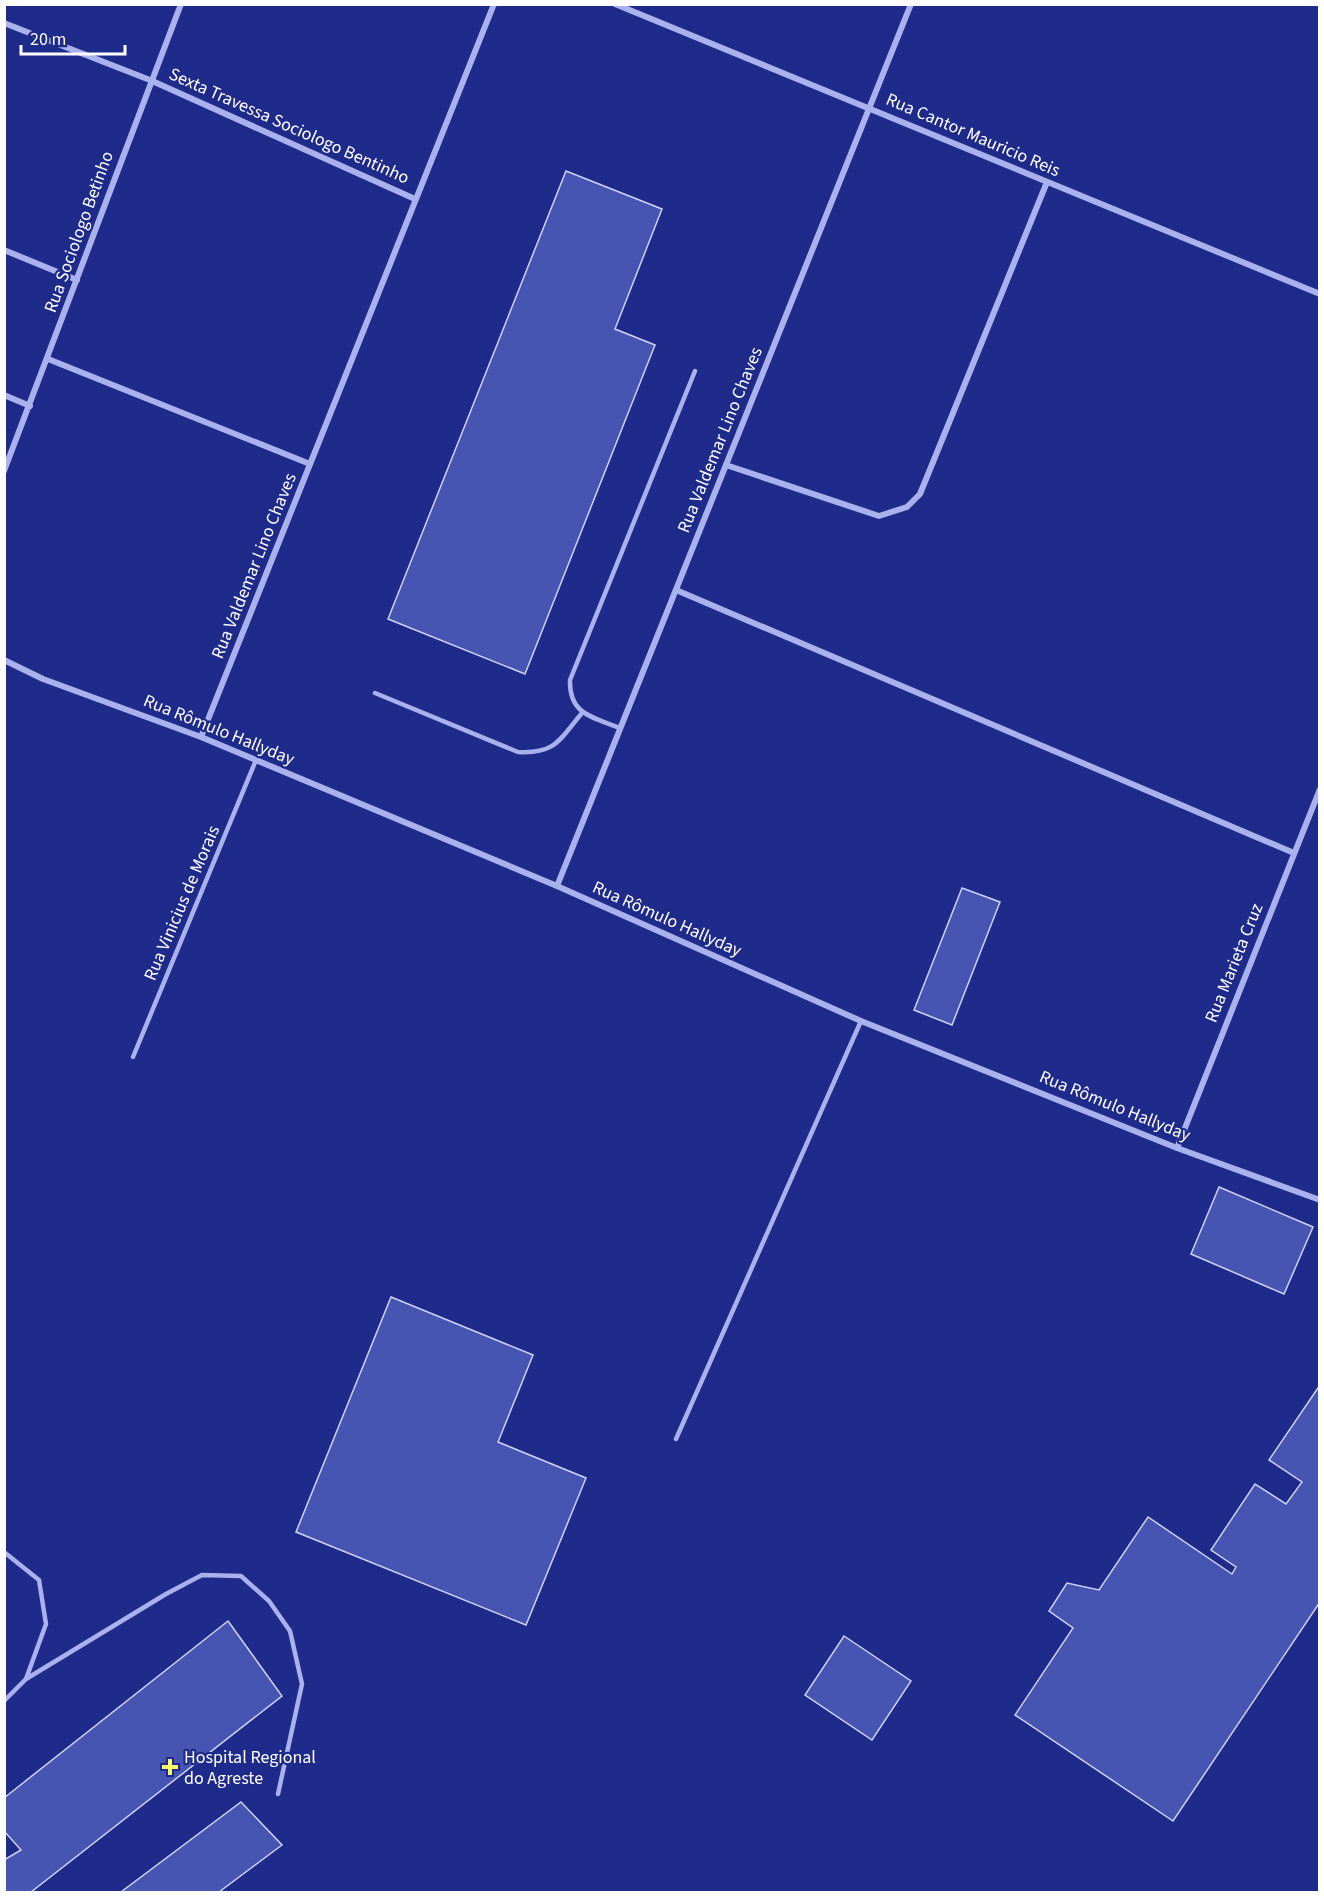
<svg xmlns="http://www.w3.org/2000/svg" width="1324" height="1897" font-family="'Source Sans 3',sans-serif">
  <rect width="100%" height="100%" fill="#1e2b8a"/>
  <g fill="#4654b2" stroke="#ced4f8" stroke-width="1.5">
    <path d="M566 171 662 209 615 329 655 345 525 674 388 619Z"/>
    <path d="M962 888 1000 902 952 1025 914 1010Z"/>
    <path d="M1219 1187 1313 1227 1284 1294 1191 1254Z"/>
    <path d="M391 1297 533 1355 498 1442 586 1478 526 1625 296 1532Z"/>
    <path d="M1320 1385V1602L1173 1821 1015 1715 1073 1628 1049 1611 1067 1583 1099 1590 1148 1517 1232 1574 1236 1567 1211 1550 1255 1484 1286 1504 1302 1482 1269 1460Z"/>
    <path d="M228 1621 282 1696 31 1892H4V1860L21 1850 4 1831V1798Z"/>
    <path d="M844 1636 911 1681 872 1740 805 1695Z"/>
    <path d="M241 1802 282 1845 219 1892H121Z"/>
  </g>
  <g fill="none" stroke-linecap="round" stroke-linejoin="round">
    <g stroke="#a9b2ec" stroke-width="4.5">
      <path d="M375 693 518 752C556 754 559 740 582 713"/>
      <path d="M620 728C593 717 569 715 570 680L695 371"/>
      <path d="M133 1057 256 760"/>
      <path d="M676 1439 861 1021"/>
      <path d="M4 1552 39 1580 46 1624 26 1679"/>
      <path d="M4 1701 26 1679 166 1594 202 1575 241 1576 269 1601 290 1631 302 1684 278 1794"/>
    </g>
    <g stroke="#a9b2ec" stroke-width="6">
      <path d="M615 4 1320 294"/>
      <path d="M4 23 150 80 415 199"/>
      <path d="M4 250 77 280"/>
      <path d="M48 359 310 464"/>
      <path d="M4 395 30 406"/>
      <path d="M726 465 879 516 907 507 920 494 1047 182"/>
      <path d="M4 471 181 4"/>
      <path d="M676 590 1294 853"/>
      <path d="M4 660 43 679 201 737 557 886 861 1021 1177 1148 1320 1200"/>
      <path d="M201 737 494 4"/>
      <path d="M557 886 911 4"/>
      <path d="M1177 1148 1320 789"/>
    </g>
  </g>
  <path fill="#f6fa68" stroke="#1e2b8a" stroke-width="2" d="M167 1758h6v6h6v6h-6v6h-6v-6h-6v-6h6z"/>
  <g text-anchor="middle" dominant-baseline="central" stroke-width="4.5" stroke-linejoin="round" paint-order="stroke">
    <g font-size="18" fill="#fff" stroke="#1e2b8a">
      <text transform="translate(289 126) rotate(24)">Sexta Travessa Sociologo Bentinho</text>
      <text transform="translate(973 135) rotate(23)">Rua Cantor Mauricio Reis</text>
      <text transform="translate(79 232) rotate(-70)">Rua Sociologo Betinho</text>
      <text transform="translate(720 440) rotate(-68)">Rua Valdemar Lino Chaves</text>
      <text transform="translate(254 566) rotate(-68)">Rua Valdemar Lino Chaves</text>
      <text transform="translate(219 730) rotate(22)">Rua Rômulo Hallyday</text>
      <text transform="translate(182 903) rotate(-67)">Rua Vinicius de Morais</text>
      <text transform="translate(667 919) rotate(24)">Rua Rômulo Hallyday</text>
      <text transform="translate(1234 963) rotate(-68)">Rua Marieta Cruz</text>
      <text transform="translate(1115 1106) rotate(22)">Rua Rômulo Hallyday</text>
    </g>
    <g font-size="18" fill="#fff" stroke="#1e2b8a" text-anchor="start">
      <text x="184" y="1757">Hospital Regional<tspan x="184" dy="21">do Agreste</tspan></text>
    </g>
  </g>
  <rect width="1324" height="1897" fill="none" stroke="#ffffff" stroke-width="12"/>
  <path d="M21 45v9h104v-9" fill="none" stroke="#ffffff" stroke-width="3"/>
  <text x="30" y="45" font-size="18" fill="#ffffff" stroke="#1e2b8a" stroke-width="4.5" paint-order="stroke">20 m</text>
</svg>
